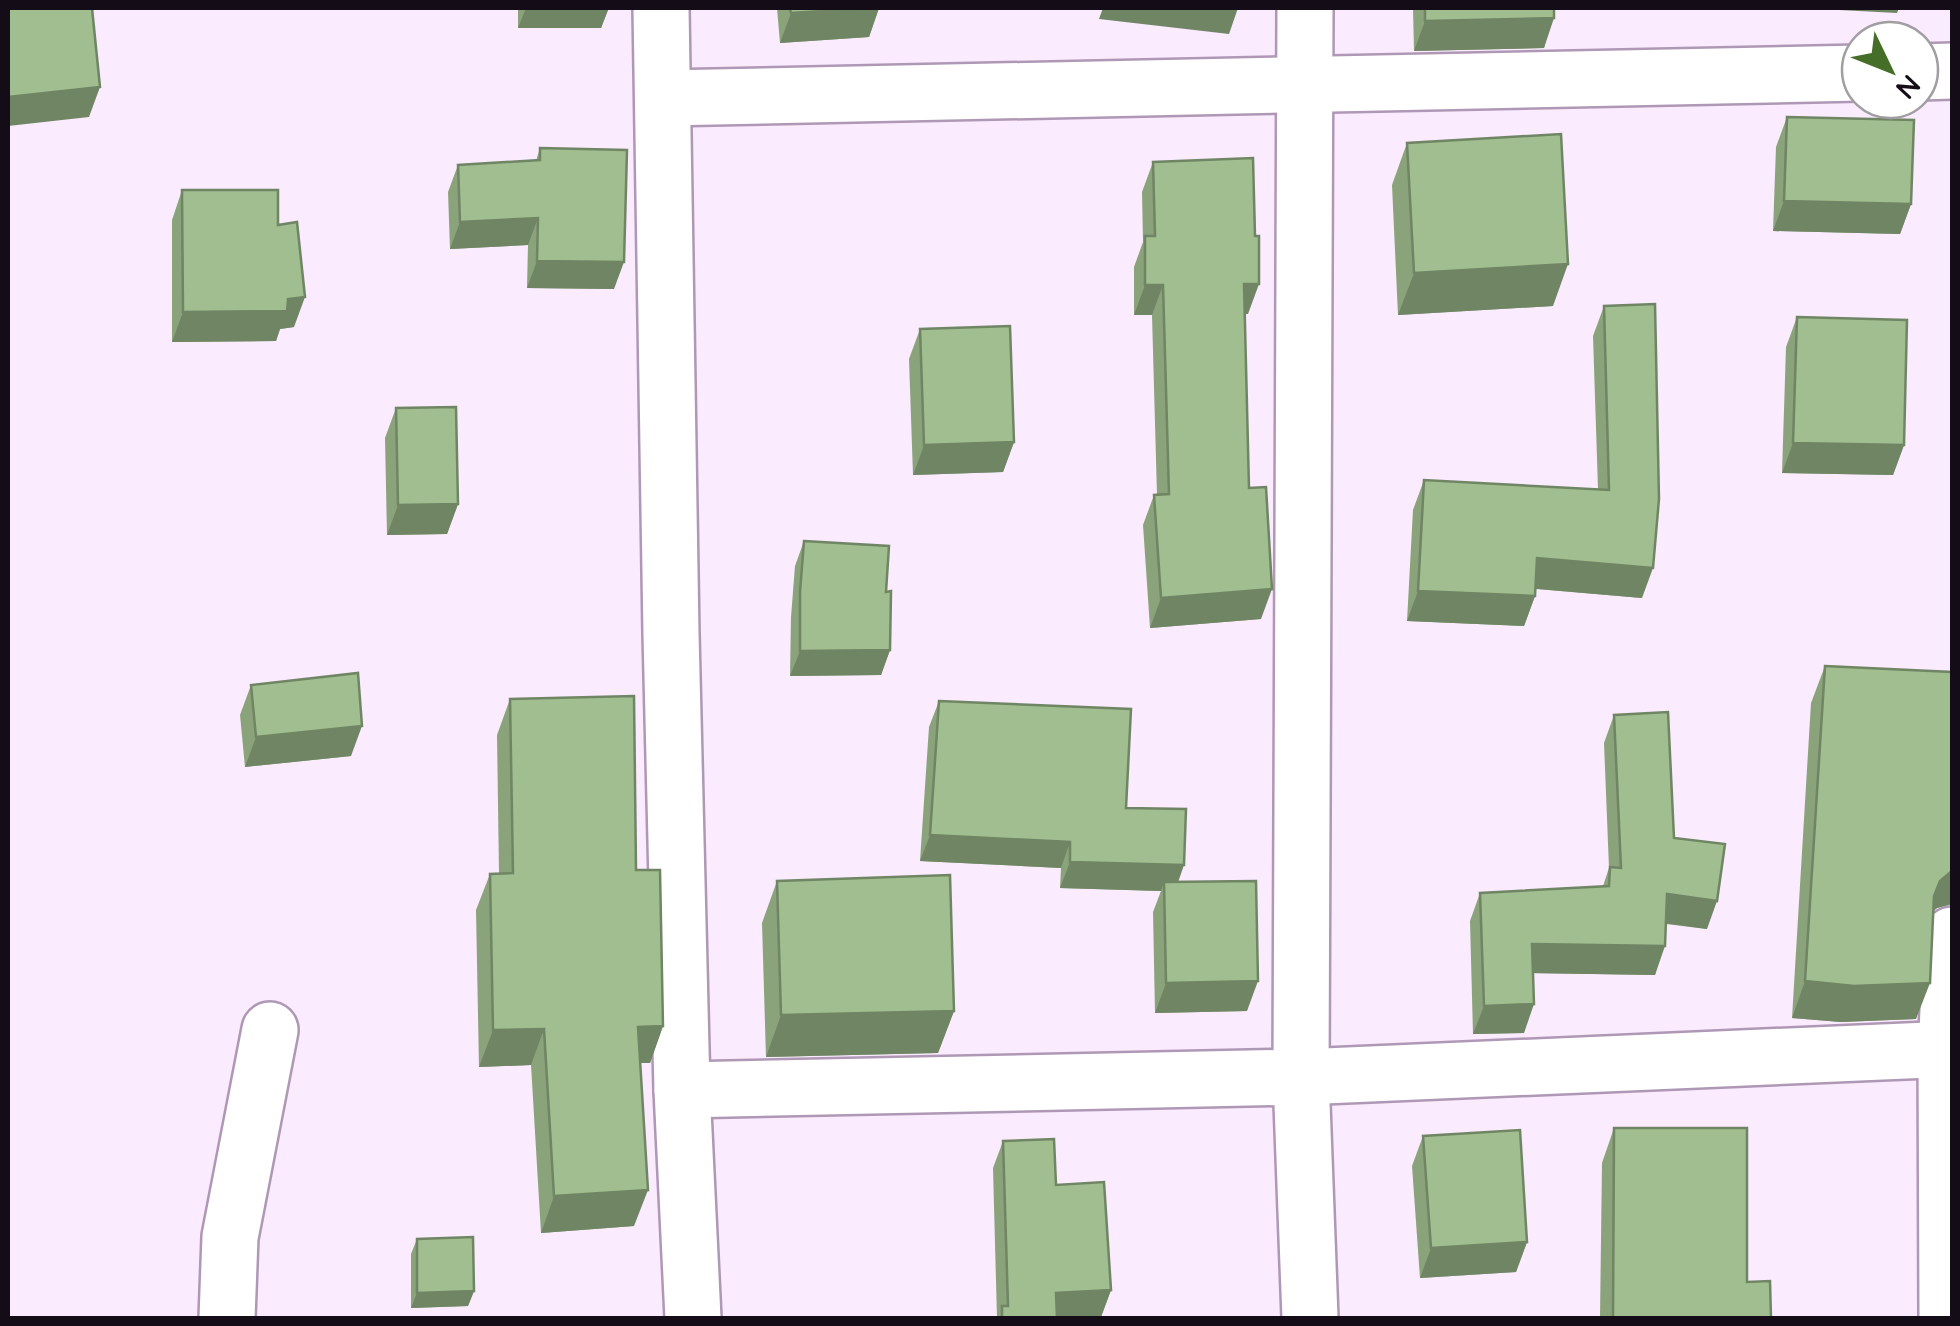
<svg xmlns="http://www.w3.org/2000/svg" width="1960" height="1326" font-family="Quicksand,sans-serif">
  <rect width="100%" height="100%" fill="#faebfe"/>
  <g fill="none" stroke-linecap="round" stroke-linejoin="round">
    <g stroke="#af98b5" stroke-width="60">
      <g id="minor">
        <path d="M661 8 671 634 682 1090 693 1318"/>
        <path d="M1305 8 1301 1077 1310 1318"/>
        <path d="M1920 72 1952 71"/>
        <path d="M664 98 1860 73"/>
        <path d="M682 1090 1301 1077 1952 1049"/>
        <path d="M227 1318 230 1237 270 1030"/>
        <path d="M1947 1318 1946 1049 1952 935"/>
      </g>
    </g>
    <use href="#minor" stroke="#fff" stroke-width="55"/>
  </g>
  <g fill="#8aa37b">
    <path d="M518 8H631L630 10H608L601 28H518Z"/>
    <path d="M777 8H879L869 37 780 43Z"/>
    <path d="M1413 8H1554L1544 48 1414 51Z"/>
    <path d="M1787 117 1911 204 1900 234 1773 231 1776 147Z"/>
    <path d="M1407 143 1553 306 1398 315 1392 185Z"/>
    <path d="M540 148 614 289 527 288 528 245 450 249 448 192 458 165 536 161Z"/>
    <path d="M1153 162 1248 314H1245L1249 488 1261 619 1150 628 1143 525 1154 495H1157L1152 315H1134V267L1143 242 1142 192Z"/>
    <path d="M182 190 278 225 294 327 280 329 276 341 172 342V220Z"/>
    <path d="M1604 306 1642 598 1536 589 1535 596 1524 626 1407 621 1413 510 1424 480 1598 489 1593 336Z"/>
    <path d="M1797 317 1904 445 1893 475 1782 473 1786 347Z"/>
    <path d="M920 329 1014 442 1003 472 913 475 909 359Z"/>
    <path d="M396 408 458 504 447 534 387 535 385 438Z"/>
    <path d="M804 541 886 592 890 650 881 675 790 676 791 617 795 566Z"/>
    <path d="M1825 666 1952 672V904L1937 908 1933 911 1916 1019 1841 1022 1792 1018 1811 703Z"/>
    <path d="M251 685 351 756 245 767 240 715Z"/>
    <path d="M510 699 636 870 663 1026 650 1063H640L634 1226 541 1233 531 1065 479 1067 476 910 490 874 499 873 497 735Z"/>
    <path d="M939 701 1126 808 1178 882 1247 1011 1155 1013 1153 912 1161 891 1060 888 1061 868 920 861 929 727Z"/>
    <path d="M1614 715 1674 838 1707 929 1666 924 1655 975 1533 973 1524 1033 1473 1034 1470 921 1480 893 1603 886 1609 868 1604 743Z"/>
    <path d="M777 881 954 1011 938 1053 766 1057 762 923Z"/>
    <path d="M1614 1128 1747 1282 1771 1318H1600L1602 1163Z"/>
    <path d="M1423 1136 1527 1242 1516 1272 1420 1278 1412 1166Z"/>
    <path d="M1003 1141 1056 1185 1111 1290 1101 1317 997 1318 993 1168Z"/>
    <path d="M417 1239 474 1291 468 1306 411 1308V1254Z"/>
  </g>
  <g fill="#708564">
    <path d="M526 8H631L630 10H608L601 28H518Z"/>
    <path d="M868 8H879L869 37 780 43 791 13Z"/>
    <path d="M1103 8H1238L1229 34 1099 19Z"/>
    <path d="M1800 8H1899L1897 13Z"/>
    <path d="M1554 18 1544 48 1414 51 1425 21Z"/>
    <path d="M100 87 89 117 8 126V97Z"/>
    <path d="M1784 201 1911 204 1900 234 1773 231Z"/>
    <path d="M538 218 528 245 450 249 460 222Z"/>
    <path d="M537 261 624 262 614 289 527 288Z"/>
    <path d="M1568 264 1553 306 1398 315 1414 273Z"/>
    <path d="M1244 284H1259L1248 314H1233Z"/>
    <path d="M1145 285H1163L1152 315H1134Z"/>
    <path d="M305 297 294 327 280 329 276 341 172 342 183 312Z"/>
    <path d="M1014 442 1003 472 913 475 924 445Z"/>
    <path d="M1793 443 1904 445 1893 475 1782 473Z"/>
    <path d="M458 504 447 534 387 535 398 505Z"/>
    <path d="M1537 558 1653 568 1642 598 1527 588Z"/>
    <path d="M1272 589 1261 619 1150 628 1161 598Z"/>
    <path d="M1418 591 1535 596 1524 626 1407 621Z"/>
    <path d="M890 650 881 675 790 676 800 651Z"/>
    <path d="M362 726 351 756 245 767 256 737Z"/>
    <path d="M930 835 1070 842 1061 868 920 861Z"/>
    <path d="M1070 862 1184 865 1175 891 1164 882 1161 891 1060 888Z"/>
    <path d="M1950 871H1952V904L1937 908 1926 917 1940 881Z"/>
    <path d="M1667 894 1717 901 1707 929 1656 922Z"/>
    <path d="M1532 944 1665 946 1655 975 1522 973Z"/>
    <path d="M1258 981 1247 1011 1155 1013 1166 983Z"/>
    <path d="M1805 981 1930 983 1916 1019 1841 1022 1792 1018Z"/>
    <path d="M1534 1004 1524 1033 1473 1034 1484 1006Z"/>
    <path d="M954 1011 938 1053 766 1057 781 1015Z"/>
    <path d="M663 1026 650 1063H625L638 1027Z"/>
    <path d="M544 1029 531 1065 479 1067 493 1030Z"/>
    <path d="M648 1190 634 1226 541 1233 554 1196Z"/>
    <path d="M1527 1242 1516 1272 1420 1278 1431 1248Z"/>
    <path d="M1111 1290 1101 1317 1047 1318 1056 1293Z"/>
    <path d="M474 1291 468 1306 411 1308 417 1293Z"/>
  </g>
  <g fill="#a0be8f" stroke="#708564" stroke-width="2.5">
    <path d="M8 8H92L100 87 8 97Z"/>
    <path d="M790 8H868L791 13Z"/>
    <path d="M1425 8H1554V18L1425 21Z"/>
    <path d="M1787 117 1914 120 1911 204 1784 201Z"/>
    <path d="M1561 134 1568 264 1414 273 1407 143Z"/>
    <path d="M540 148 627 150 624 262 537 261 538 218 460 222 458 165 540 160Z"/>
    <path d="M1253 158 1255 236H1259V284H1244L1249 488 1266 487 1272 589 1161 598 1154 495 1169 494 1163 285H1145V236H1155L1153 162Z"/>
    <path d="M182 190H278V225L297 222 305 297 288 299 287 311 183 312Z"/>
    <path d="M1655 304 1659 499 1653 568 1537 558 1535 596 1418 591 1424 480 1609 490 1604 306Z"/>
    <path d="M1797 317 1907 320 1904 445 1793 443Z"/>
    <path d="M1010 326 1014 442 924 445 920 329Z"/>
    <path d="M456 407 458 504 398 505 396 408Z"/>
    <path d="M804 541 889 546 886 592 891 591 890 650 800 651V592Z"/>
    <path d="M1825 666 1952 672V871L1940 881 1934 896 1930 983 1854 986 1805 981Z"/>
    <path d="M358 673 362 726 256 737 251 685Z"/>
    <path d="M634 696 636 870H660L663 1026 638 1027 648 1190 554 1196 544 1029 493 1030 490 874 513 873 510 699Z"/>
    <path d="M939 701 1131 709 1126 808 1186 809 1184 865 1070 862V842L930 835Z"/>
    <path d="M1668 712 1674 838 1725 844 1717 901 1667 894 1665 946 1532 944 1534 1004 1484 1006 1480 893 1609 886 1610 867 1621 868 1614 715Z"/>
    <path d="M950 875 954 1011 781 1015 777 881Z"/>
    <path d="M1256 881 1258 981 1166 983 1164 882Z"/>
    <path d="M1614 1128H1747V1282L1770 1281 1771 1318H1613Z"/>
    <path d="M1520 1130 1527 1242 1431 1248 1423 1136Z"/>
    <path d="M1054 1139 1056 1185 1104 1182 1111 1290 1056 1293 1057 1318H1002V1306H1008L1003 1141Z"/>
    <path d="M473 1237 474 1291 417 1293V1239Z"/>
  </g>
  <rect width="1960" height="1326" fill="none" stroke="#140c16" stroke-width="20"/>
  <g transform="translate(1890 70) rotate(133)"><circle r="48" fill="#ffffff" stroke="#a19ea2" stroke-width="2.5"/>
  <path d="M0-8L18 38L0 25L-18 38Z" fill="#456e29"/>
  <text y="-15" font-size="28" font-weight="bold" text-anchor="middle" fill="#140c16">N</text>
  </g>
</svg>
